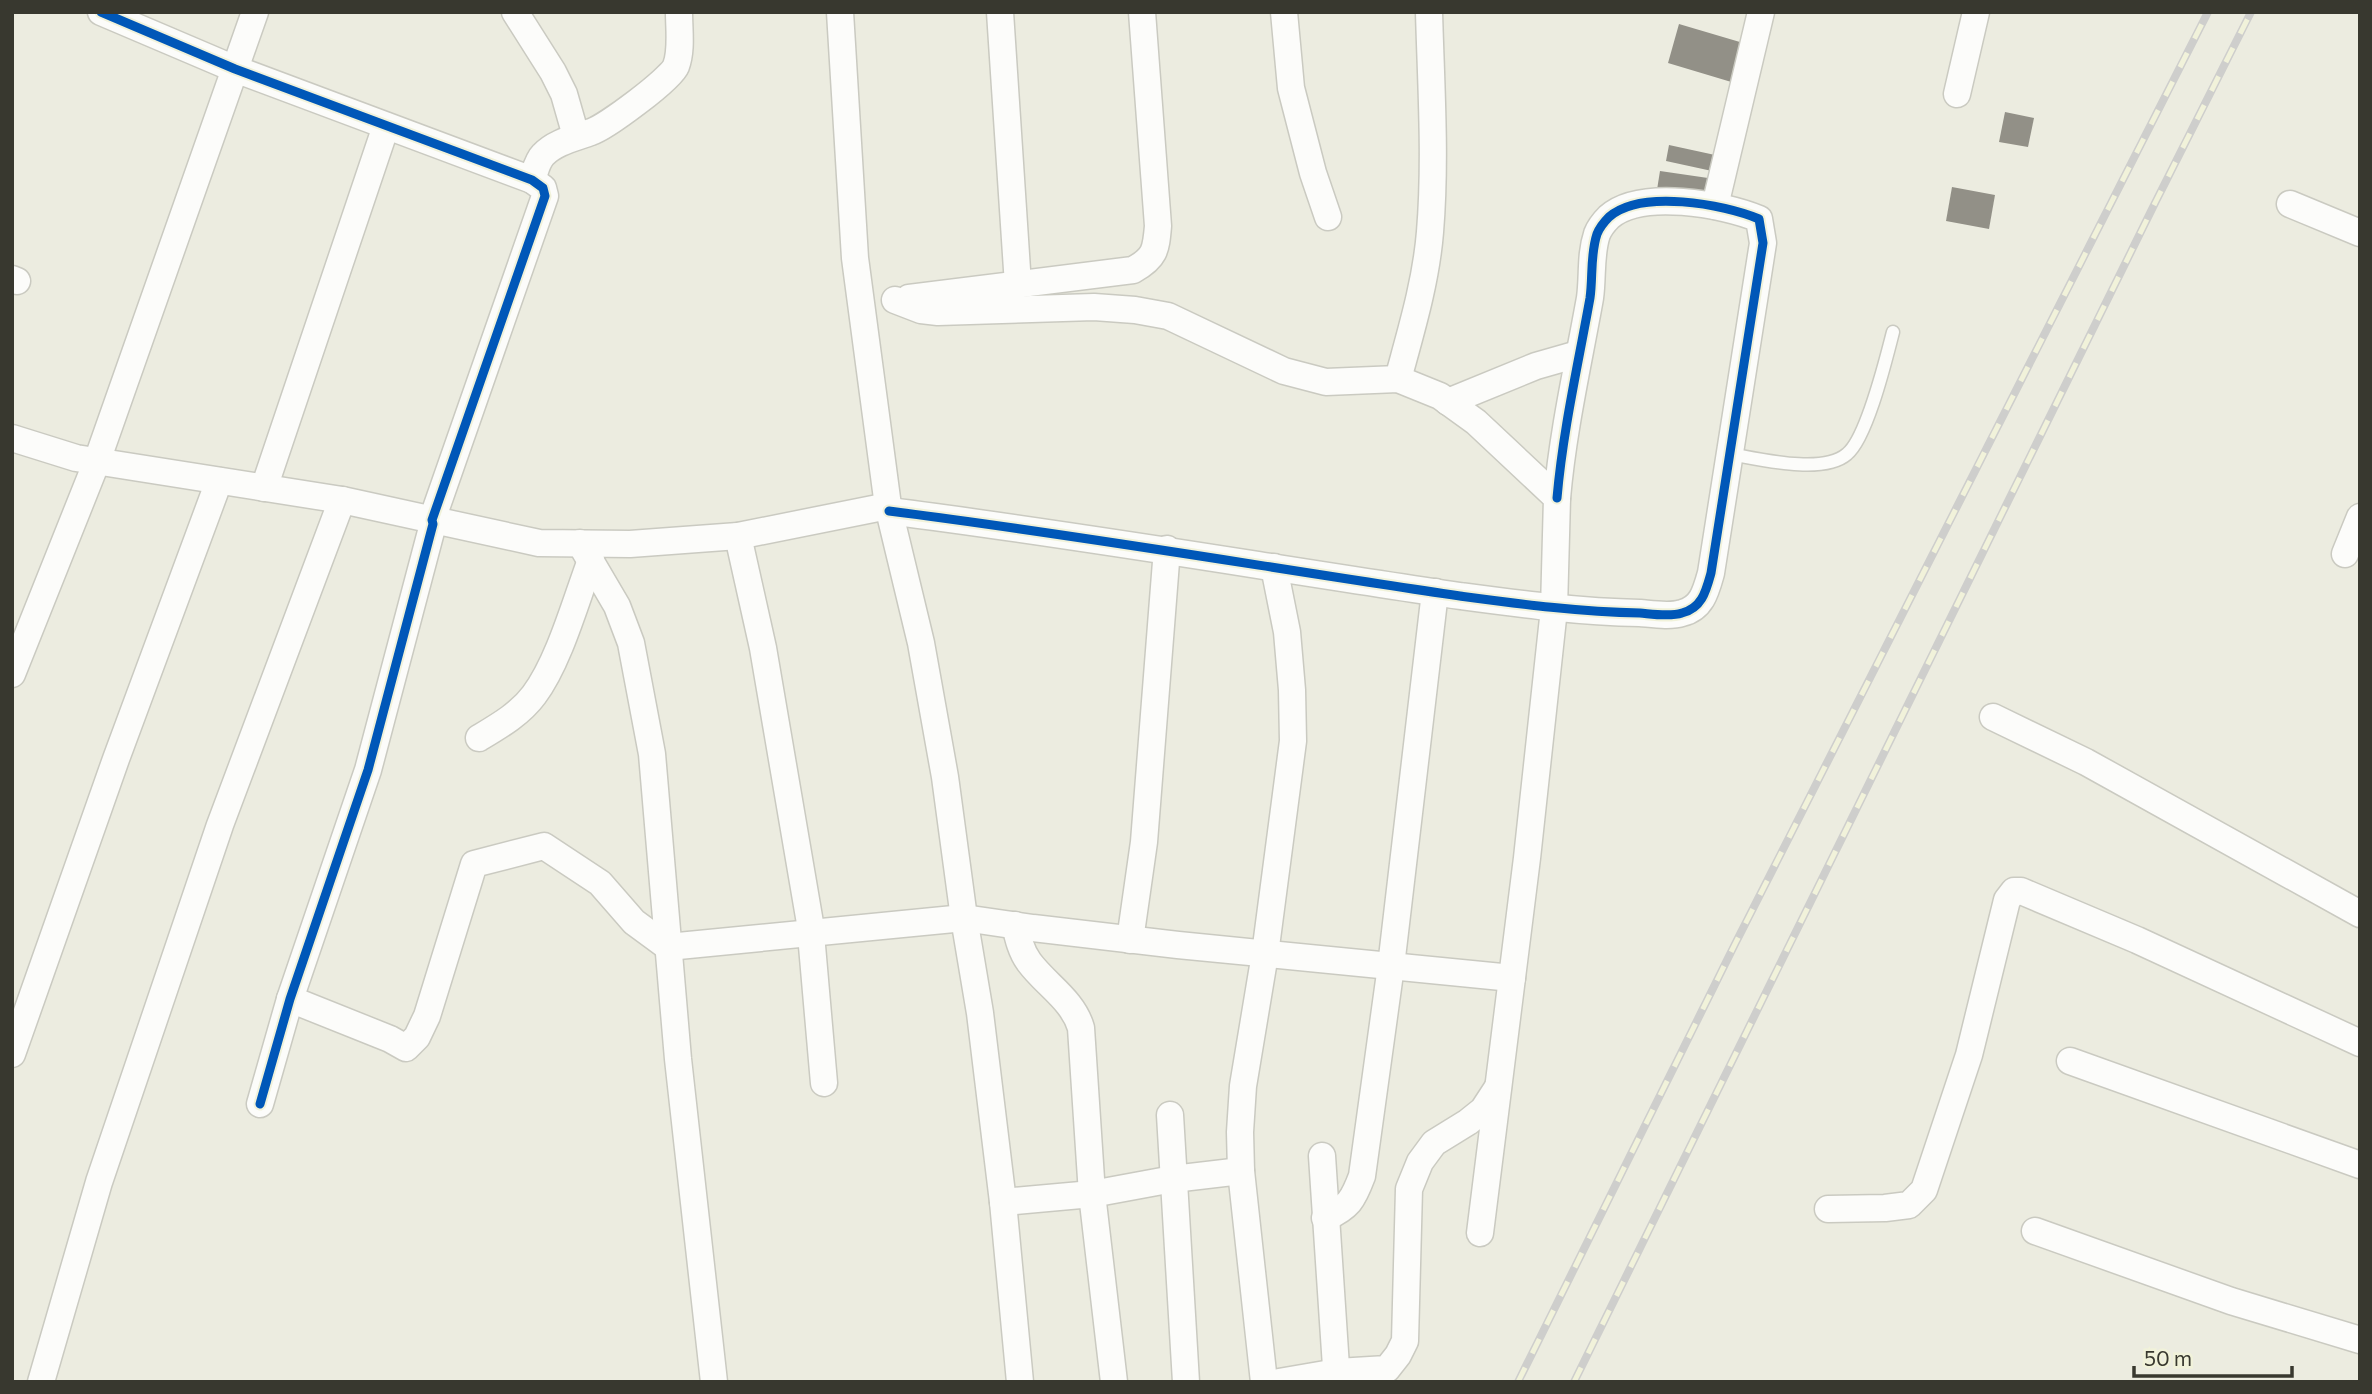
<svg xmlns="http://www.w3.org/2000/svg" width="2372" height="1394" font-family="Commissioner,sans-serif">
  <rect width="100%" height="100%" fill="#ecece0"/>
  <g fill="#929087">
    <path d="M1679 24 1750 45 1738 84 1668 63Z"/>
    <path d="M2005 112 2034 118 2028 147 1999 142Z"/>
    <path d="M1669 145 1715 155 1712 171 1666 161Z"/>
    <path d="M1660 171 1708 178 1705 203 1656 196Z"/>
    <path d="M1952 187 1995 195 1989 229 1946 221Z"/>
  </g>
  <g fill="none" stroke-linecap="round" stroke-linejoin="round">
    <g stroke="#cacac1" stroke-width="15">
      <path id="service" d="M1730 454C1759 459 1823 475 1847 454 1867 438 1886 359 1893 332"/>
    </g>
    <g stroke="#cacac1" stroke-width="29">
      <g id="minor">
        <path d="M101 12 235 69 532 180 543 188 545 196 432 520 433 524 368 770 290 999 260 1104"/>
        <path d="M515 12 553 72 564 94 576 136"/>
        <path d="M840 12 855 258 888 506 921 643 945 777 964 918 980 1013 1003 1202 1020 1382"/>
        <path d="M1000 12 1018 285"/>
        <path d="M1284 12 1291 88 1313 173 1328 217"/>
        <path d="M1957 94 1976 12"/>
        <path d="M532 180C535 172 537 161 543 155 555 142 575 138 591 132 606 127 671 79 676 66 682 50 679 30 679 12"/>
        <path d="M2290 204 2360 233"/>
        <path d="M1715 206 1761 12"/>
        <path d="M12 279 17 281"/>
        <path d="M909 298 1133 270C1155 258 1156 250 1158 226L1142 12"/>
        <path d="M895 300 921 310 938 312 1094 307 1135 310 1168 316 1284 371 1326 382 1398 379 1440 396 1476 422 1557 498 1554 609 1527 858 1480 1233"/>
        <path d="M1398 379C1411 331 1426 282 1430 232 1436 160 1431 85 1429 12"/>
        <path d="M1448 402 1536 366 1578 354"/>
        <path d="M12 438 76 458 342 500 539 543 630 544 738 536 888 506"/>
        <path d="M264 488 386 126"/>
        <path d="M889 511C1080 535 1270 568 1460 596 1520 604 1579 612 1640 613 1652 614 1670 617 1682 613 1702 608 1706 591 1711 573L1763 243 1759 219C1723 204 1641 189 1609 217 1604 222 1599 229 1597 234 1590 255 1593 277 1590 298 1578 365 1563 430 1557 498"/>
        <path d="M738 536 763 648 810 923 824 1083"/>
        <path d="M580 543 617 606 631 643 652 754 678 1059 714 1382"/>
        <path d="M2345 554 2360 517"/>
        <path d="M12 674 97 461 255 12"/>
        <path d="M1993 717 2086 762 2360 914"/>
        <path d="M479 738C499 726 520 714 534 695 559 662 576 600 591 560"/>
        <path d="M1015 925C1018 938 1021 951 1029 962 1046 985 1073 1000 1081 1028L1092 1194 1114 1382"/>
        <path d="M1130 940 1144 842 1167 549"/>
        <path d="M290 999 390 1039 406 1048 417 1037 427 1016 474 864 544 846 600 883 634 922 668 947 964 918 1033 928 1178 945 1512 978"/>
        <path d="M12 1054 116 759 219 481"/>
        <path d="M2070 1061 2360 1165"/>
        <path d="M1170 1115 1186 1382"/>
        <path d="M1322 1156 1337 1382"/>
        <path d="M1003 1202 1092 1194 1173 1179 1241 1171"/>
        <path d="M1828 1209 1885 1208 1909 1205 1924 1190 1969 1055 2007 900 2014 891H2021L2137 940 2360 1043"/>
        <path d="M1325 1218C1349 1207 1353 1200 1362 1176L1391 966 1435 592"/>
        <path d="M2035 1231 2231 1301 2360 1340"/>
        <path d="M41 1382 99 1182 220 825 342 500"/>
        <path d="M1264 1382 1241 1171 1240 1132 1243 1086 1265 954 1293 741 1292 690 1287 632 1274 567"/>
        <path d="M1279 1382 1337 1372 1387 1369 1398 1355 1405 1341 1409 1189 1420 1162 1434 1143 1468 1122 1483 1110 1498 1087"/>
      </g>
    </g>
    <use href="#service" stroke="#fcfcfa" stroke-width="12"/>
    <use href="#minor" stroke="#fcfcfa" stroke-width="26"/>
    <g stroke="#cececc" stroke-width="8">
      <g id="rail">
        <path d="M1518 1382 1736 942 2208 12"/>
        <path d="M1574 1382 2156 201 2251 12"/>
      </g>
    </g>
    <use href="#rail" stroke="#f1f2da" stroke-width="5" stroke-dasharray="16" stroke-linecap="butt"/>
    <g stroke="#f1f2da" stroke-width="13">
      <g id="cycleway">
        <path d="M101 12 235 69 532 180 543 188 545 196 432 520 433 524 368 770 290 999 260 1104"/>
        <path d="M889 511C1080 535 1270 568 1460 596 1520 604 1579 612 1640 613 1652 614 1670 617 1682 613 1702 608 1706 591 1711 573L1763 243 1759 219C1723 204 1641 189 1609 217 1604 222 1599 229 1597 234 1590 255 1593 277 1590 298 1578 365 1563 430 1557 498"/>
      </g>
    </g>
    <use href="#cycleway" stroke="#0057b8" stroke-width="9"/>
  </g>
  <rect width="2372" height="1394" fill="none" stroke="#38382f" stroke-width="28"/>
  <path d="M2134 1366v10h158v-10" fill="none" stroke="#38382f" stroke-width="3.5"/>
  <text x="2144" y="1366" font-size="21" fill="#38382f" stroke="#f1f2da" stroke-width="5" paint-order="stroke">50 m</text>
</svg>
